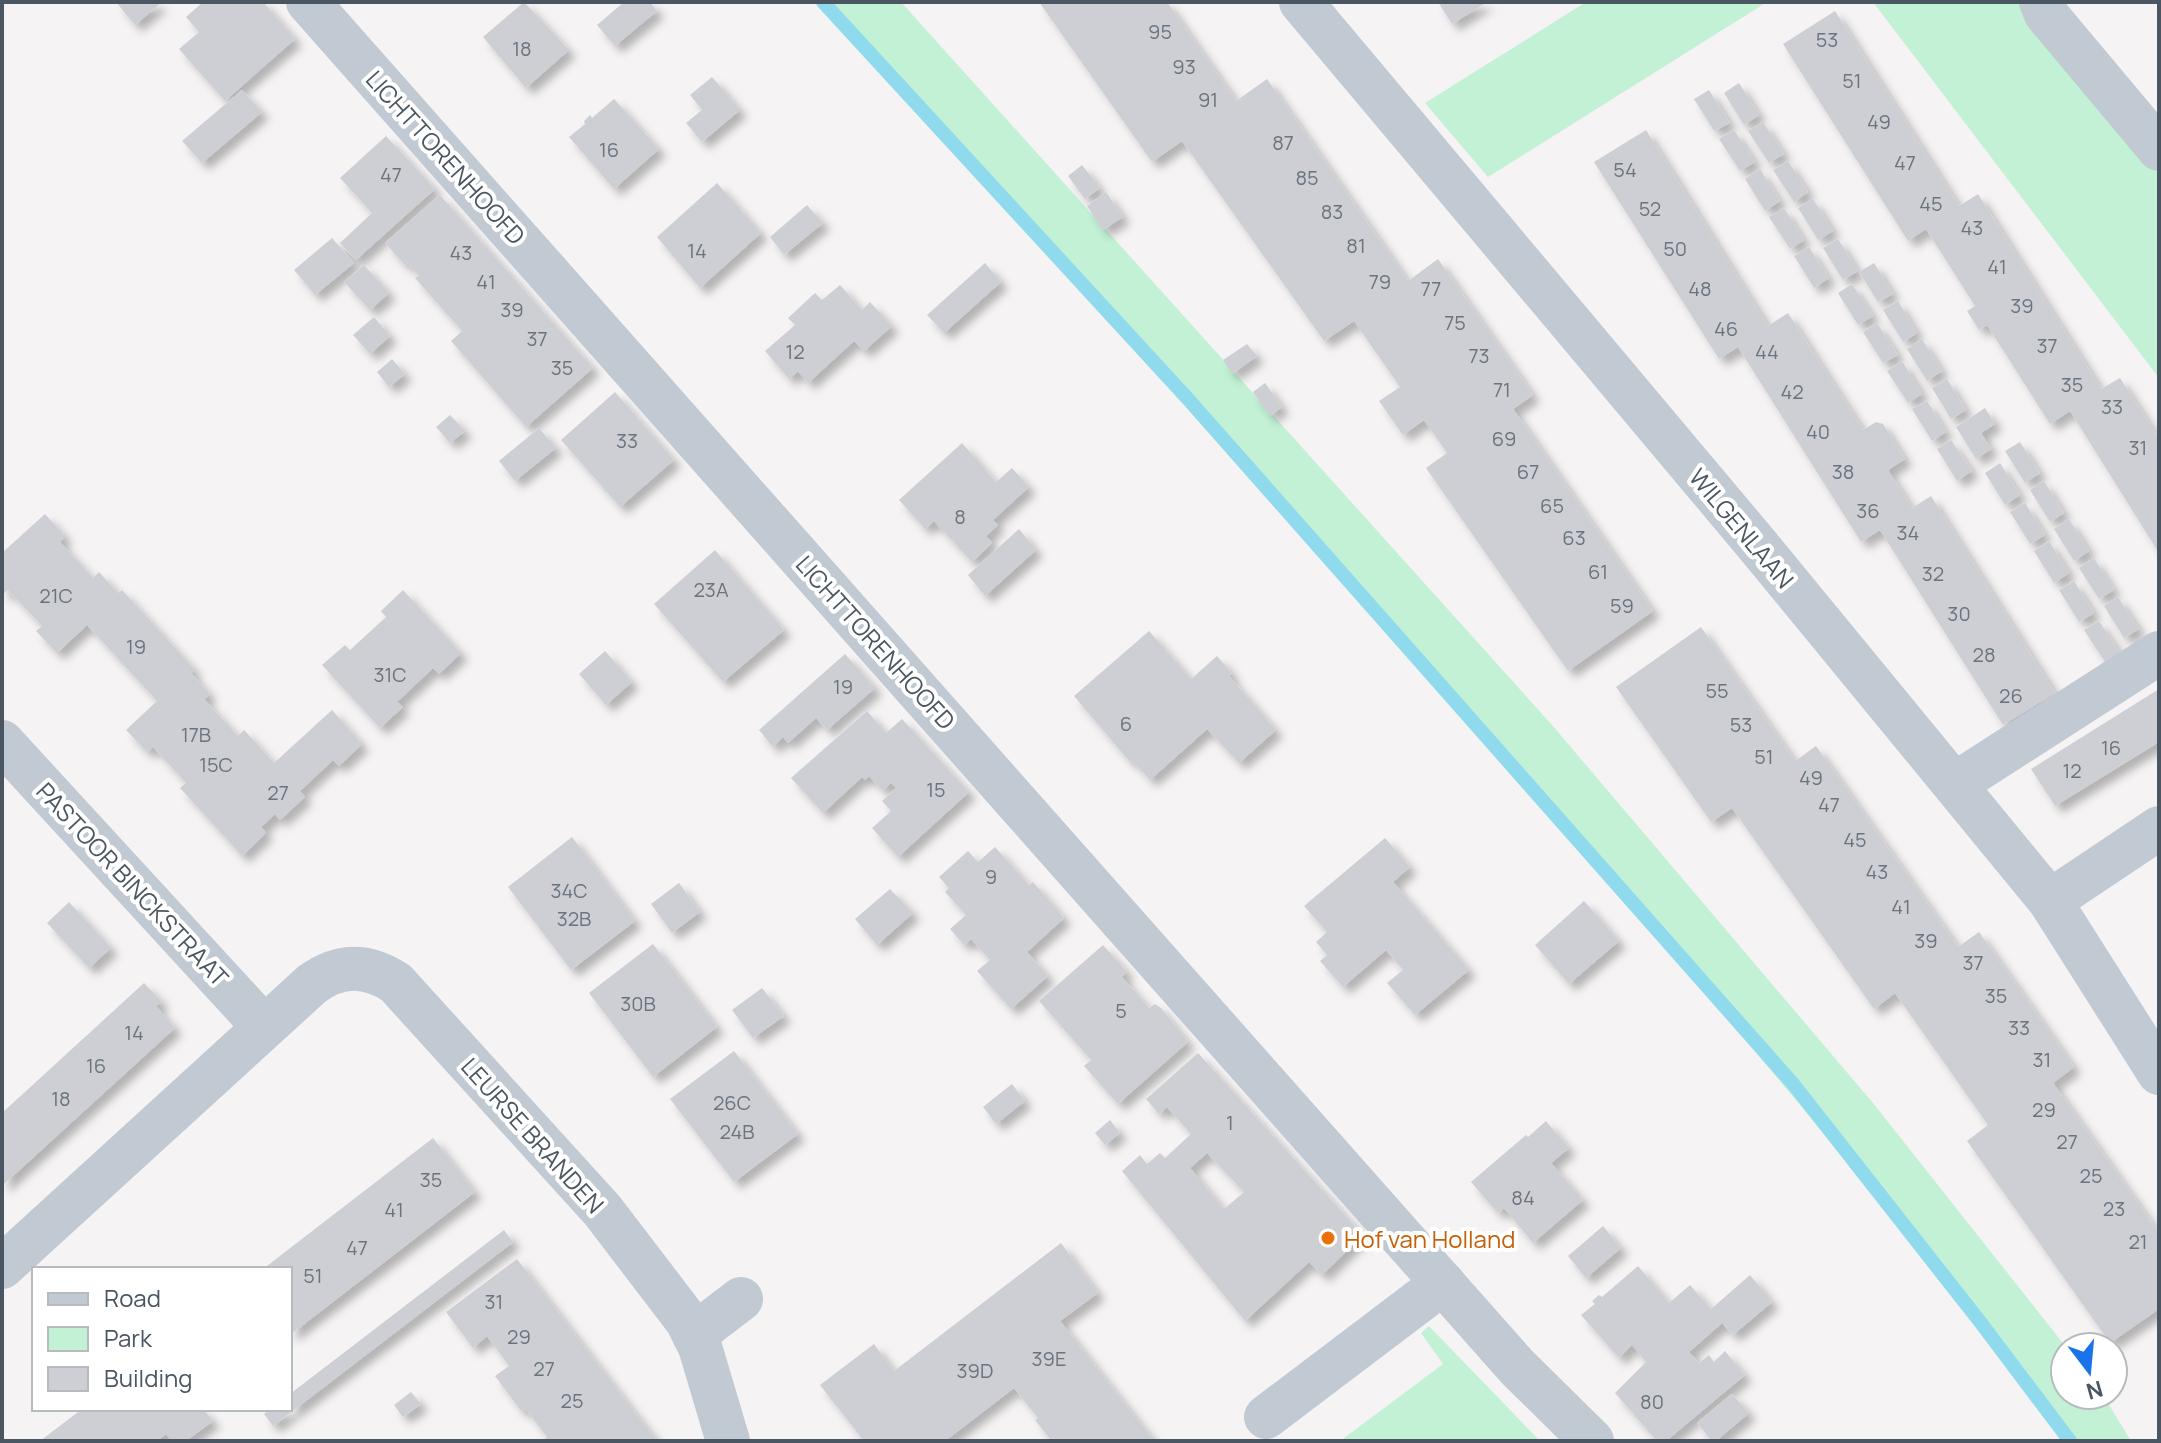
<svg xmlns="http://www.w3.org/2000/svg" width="2161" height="1443" font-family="Manrope,sans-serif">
  <defs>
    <filter id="shadow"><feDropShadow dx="7" dy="7" stdDeviation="4" flood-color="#0004"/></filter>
  </defs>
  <rect width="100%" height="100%" fill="#f5f3f3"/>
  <g fill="#c3f1d5">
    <path d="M829 2H901L1552 725 1873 1103 2066 1347 2065 1395H2103L2131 1441H2068C1913 1235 1746 1039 1577 844 1332 559 1081 280 829 2Z"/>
    <path d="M1586 2H1767L1488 177 1425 103Z"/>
    <path d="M1873 2H2018L2159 171V378Z"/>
    <path d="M1429 1326 1540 1441H1340L1443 1364 1421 1333Z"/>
  </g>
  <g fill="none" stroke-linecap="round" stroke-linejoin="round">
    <path stroke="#90daee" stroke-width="14" d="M823 2 1188 399 1794 1085 1981 1323 2070 1441"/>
  </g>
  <g fill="#cdcfd5" fill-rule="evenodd" filter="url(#shadow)">
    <path d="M116 2H162L135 25Z"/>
    <path d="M203 2H268L265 4 295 39 225 101 179 49 199 32 186 17Z"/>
    <path d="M524 2 569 50 526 88 483 37Z"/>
    <path d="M624 2H650L657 11 615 46 597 25Z"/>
    <path d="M1039 2H1167L1236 101 1267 79 1408 281 1438 259 1533 395 1513 409 1653 611 1568 671 1426 468 1447 453 1424 420 1403 435 1379 401 1400 387 1354 321 1324 341 1182 141 1152 162Z"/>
    <path d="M1438 2H1487L1452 24Z"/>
    <path d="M1835 11 1959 206 1978 194 2101 389 2120 378 2159 439V553L2070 411 2050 424 1987 325 1979 330 1967 311 1975 306 1926 229 1908 241 1783 44Z"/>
    <path d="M712 77 740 110 702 142 686 123 702 110 690 95Z"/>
    <path d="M1739 83 1759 115 1744 125 1724 93Z"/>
    <path d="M242 90 262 112 202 163 182 141Z"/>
    <path d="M1709 90 1730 123 1714 131 1694 99Z"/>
    <path d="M614 99 659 149 614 189 569 137 585 124 584 121 590 115 592 118Z"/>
    <path d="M1763 122 1784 154 1769 163 1748 131Z"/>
    <path d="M1646 130 1768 326 1788 313 1863 430 1876 422 1883 424 1905 459 1888 470 1912 508 1931 496 2055 693 2003 725 1880 530 1861 542 1738 347 1719 359 1594 162Z"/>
    <path d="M1734 130 1755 162 1740 171 1719 139Z"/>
    <path d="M386 136 435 189 356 260 340 243 372 213 340 178Z"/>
    <path d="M1788 161 1808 192 1794 202 1773 170Z"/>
    <path d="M1082 165 1100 188 1085 199 1068 176Z"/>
    <path d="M1760 169 1780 201 1765 211 1745 179Z"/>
    <path d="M717 183 761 233 700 288 657 237Z"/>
    <path d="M1106 192 1123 217 1103 230 1087 206Z"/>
    <path d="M440 195 593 368 526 427 451 341 462 331 415 278 419 276 408 263 405 265 385 243Z"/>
    <path d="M1813 199 1833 231 1818 240 1798 208Z"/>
    <path d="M807 205 823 223 784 255 770 237Z"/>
    <path d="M1784 208 1804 240 1790 249 1769 217Z"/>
    <path d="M332 238 354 263 315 295 294 270Z"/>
    <path d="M1838 239 1858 271 1843 280 1823 248Z"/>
    <path d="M1809 247 1829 278 1814 288 1794 256Z"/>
    <path d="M985 263 1001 282 944 333 927 315Z"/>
    <path d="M1874 263 1893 294 1878 302 1859 272Z"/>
    <path d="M364 265 389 293 370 310 344 282Z"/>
    <path d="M1852 284 1873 316 1858 325 1838 293Z"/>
    <path d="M840 285 862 310 870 302 892 326 864 351 854 341 808 383 798 371 789 379 765 351 795 325 788 318 815 293 822 300Z"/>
    <path d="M1898 301 1917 333 1903 342 1883 310Z"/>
    <path d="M374 317 390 336 370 354 353 335Z"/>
    <path d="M1877 323 1898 355 1883 363 1863 332Z"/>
    <path d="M1922 339 1942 371 1927 381 1907 349Z"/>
    <path d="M1247 344 1257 356 1232 374 1223 360Z"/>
    <path d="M392 359 405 374 389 387 377 372Z"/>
    <path d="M1902 361 1922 394 1908 403 1887 371Z"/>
    <path d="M1947 379 1966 410 1951 419 1932 388Z"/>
    <path d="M1265 383 1282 407 1270 416 1253 392Z"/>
    <path d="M615 392 674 460 620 507 561 440Z"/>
    <path d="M1927 401 1946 432 1932 441 1912 409Z"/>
    <path d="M1985 408 1995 424 1981 433 1991 449 1976 459 1956 427Z"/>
    <path d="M450 415 465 431 450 443 436 427Z"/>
    <path d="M539 428 556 448 515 481 499 461Z"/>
    <path d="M1951 440 1972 471 1957 481 1937 449Z"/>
    <path d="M2020 442 2040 473 2025 483 2005 451Z"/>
    <path d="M962 443 996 482 1012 468 1029 487 993 520 998 525 986 536 992 543 972 562 934 521 925 529 899 500Z"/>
    <path d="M2000 463 2020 495 2005 505 1985 473Z"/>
    <path d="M2044 481 2064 513 2050 522 2030 490Z"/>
    <path d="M2025 503 2045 535 2030 544 2010 512Z"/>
    <path d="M45 514 65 536 60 542 93 578 99 572 118 593 122 590 195 670 191 673 210 694 204 699 238 736 244 730 274 763 332 710 362 744 339 766 333 760 300 791 305 797 280 820 275 814 261 827 266 833 242 856 180 788 186 783 153 747 147 752 126 730 157 701 87 625 57 653 36 631 42 626 8 590 2 595V553Z"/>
    <path d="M2069 519 2089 551 2074 561 2054 529Z"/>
    <path d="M1019 529 1036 550 985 596 968 575Z"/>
    <path d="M2049 541 2069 573 2054 583 2034 551Z"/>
    <path d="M715 550 784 630 723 682 654 604Z"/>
    <path d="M2094 558 2114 590 2099 599 2079 568Z"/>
    <path d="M2074 581 2094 613 2079 622 2059 590Z"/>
    <path d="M403 590 461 653 439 674 433 668 397 702 403 707 380 728 322 665 345 645 350 650 386 617 381 611Z"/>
    <path d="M2118 597 2139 629 2124 638 2104 606Z"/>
    <path d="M2099 621 2120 653 2105 662 2084 630Z"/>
    <path d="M1701 627 1795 761 1816 746 1958 947 1979 932 2074 1067 2053 1083 2159 1233V1309L2110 1343 1967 1141 1988 1125 1895 993 1874 1009 1732 808 1711 822 1616 687Z"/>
    <path d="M1149 631 1191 679 1217 656 1232 673 1229 676 1276 730 1239 763 1207 729 1150 780 1132 760 1130 762 1074 696Z"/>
    <path d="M605 651 632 682 606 705 579 674Z"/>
    <path d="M845 654 875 688 827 730 816 718 788 743 783 737 773 747 759 730Z"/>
    <path d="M2159 689V742L2055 806 2031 769Z"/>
    <path d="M867 711 886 733 902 719 969 792 898 857 872 828 891 811 882 801 896 788 891 783 883 791 869 776 865 780 862 777 823 813 791 778Z"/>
    <path d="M572 837 635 921 571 970 508 887Z"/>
    <path d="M1385 838 1410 867 1393 882 1469 970 1415 1015 1387 983 1403 970 1386 950 1343 987 1320 961 1327 955 1316 942 1327 932 1304 906Z"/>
    <path d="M995 847 1029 885 1033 882 1064 918 1027 952 1048 976 1011 1009 977 971 990 960 971 939 964 945 950 929 966 915 945 892 949 888 939 877 968 851 978 862Z"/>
    <path d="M679 883 700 912 672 933 651 904Z"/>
    <path d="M890 889 913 913 877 945 855 919Z"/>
    <path d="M1584 901 1619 941 1569 984 1535 945Z"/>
    <path d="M69 902 111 948 89 968 47 923Z"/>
    <path d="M653 944 717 1027 653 1077 589 993Z"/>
    <path d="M1103 945 1127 972 1122 977 1149 1008 1155 1004 1161 1008 1188 1042 1118 1104 1084 1066 1091 1060 1039 1001Z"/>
    <path d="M144 983 162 1002 156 1006 175 1028 2 1186V1113Z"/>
    <path d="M762 988 784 1016 753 1038 732 1010Z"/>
    <path d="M734 1051 798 1134 734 1182 670 1099Z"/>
    <path d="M1198 1053 1363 1235 1322 1275 1309 1262 1245 1321 1122 1171 1140 1155 1147 1164 1160 1153 1165 1158 1191 1134 1167 1107 1159 1114 1146 1099ZM1207 1153 1244 1192 1224 1209 1190 1168Z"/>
    <path d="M1012 1084 1025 1101 996 1124 983 1107Z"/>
    <path d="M1110 1120 1120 1133 1105 1145 1095 1133Z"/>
    <path d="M1546 1121 1569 1148 1551 1163 1583 1200 1533 1243 1504 1208 1498 1213 1471 1182 1526 1135 1528 1137Z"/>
    <path d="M433 1138 475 1192 290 1335V1269H263Z"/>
    <path d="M1603 1226 1621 1248 1586 1278 1568 1256Z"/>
    <path d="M504 1230 513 1242 273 1426 264 1414 271 1409H290V1394Z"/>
    <path d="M1061 1243 1098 1293 1060 1321 1154 1441H1056L1053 1437 1051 1440 1035 1420 1038 1418 1014 1388 945 1441H864L820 1385 874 1344 894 1371Z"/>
    <path d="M517 1259 639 1418 657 1441H542L547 1437 525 1408 521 1411 495 1376 509 1366 487 1336 473 1348 446 1312Z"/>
    <path d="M1638 1266 1669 1303 1690 1285 1711 1309 1750 1275 1772 1302 1733 1335 1722 1323 1689 1352 1699 1363 1709 1355 1714 1362 1725 1351 1745 1375 1666 1441H1657L1615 1393 1646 1362 1632 1345 1619 1358 1581 1315 1595 1304 1592 1301 1599 1295 1602 1297Z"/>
    <path d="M411 1392 421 1404 403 1417 394 1405Z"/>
    <path d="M1732 1394 1749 1413 1716 1441H1712L1697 1423Z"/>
    <path d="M82 1409H203L213 1421 186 1441H172L166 1434 157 1441H40Z"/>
  </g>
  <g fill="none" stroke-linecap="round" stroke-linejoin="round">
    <g stroke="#c1cad2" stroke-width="44">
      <path d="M308 2 1517 1367 1592 1441"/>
      <path d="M1301 2 1759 547 2050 901 2159 1073"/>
      <path d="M2041 2 2046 14 2159 149"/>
      <path d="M2 742 264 1027"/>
      <path d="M1955 784 2159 653"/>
      <path d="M2050 901 2159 828"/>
      <path d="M2 1267 312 984C340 964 367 964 396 983L603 1211 687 1321 700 1347 728 1441"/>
      <path d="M694 1335 741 1299"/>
      <path d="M1266 1417 1443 1283"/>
    </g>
  </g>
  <circle fill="#e8710a" stroke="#fff" stroke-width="3" cx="1328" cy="1238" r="8"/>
  <g text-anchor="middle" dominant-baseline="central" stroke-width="8" stroke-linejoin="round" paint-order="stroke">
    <g font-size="20" fill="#6b747e">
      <text x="1160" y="31">95</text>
      <text x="1827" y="39">53</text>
      <text x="522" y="48">18</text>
      <text x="1184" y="66">93</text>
      <text x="1852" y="80">51</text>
      <text x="1208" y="99">91</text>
      <text x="1879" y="121">49</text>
      <text x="1283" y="142">87</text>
      <text x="609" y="149">16</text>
      <text x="1905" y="162">47</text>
      <text x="1625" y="169">54</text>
      <text x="391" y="174">47</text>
      <text x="1307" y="177">85</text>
      <text x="1931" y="203">45</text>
      <text x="1650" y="208">52</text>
      <text x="1332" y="211">83</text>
      <text x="1972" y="227">43</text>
      <text x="1356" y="245">81</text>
      <text x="1675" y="248">50</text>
      <text x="697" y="250">14</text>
      <text x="461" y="252">43</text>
      <text x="1997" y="266">41</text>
      <text x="486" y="281">41</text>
      <text x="1380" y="281">79</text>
      <text x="1431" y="288">77</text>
      <text x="1700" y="288">48</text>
      <text x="2022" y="305">39</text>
      <text x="512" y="309">39</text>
      <text x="1455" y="322">75</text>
      <text x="1726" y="328">46</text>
      <text x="537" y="338">37</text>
      <text x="2047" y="345">37</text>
      <text x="795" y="351">12</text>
      <text x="1767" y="351">44</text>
      <text x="1479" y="355">73</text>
      <text x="562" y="367">35</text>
      <text x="2072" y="384">35</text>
      <text x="1502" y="389">71</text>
      <text x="1792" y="391">42</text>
      <text x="2112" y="406">33</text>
      <text x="1818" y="431">40</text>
      <text x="1504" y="438">69</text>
      <text x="627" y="440">33</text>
      <text x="2138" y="447">31</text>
      <text x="1528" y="471">67</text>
      <text x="1843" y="471">38</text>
      <text x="1552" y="505">65</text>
      <text x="1868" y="510">36</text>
      <text x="960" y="516">8</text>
      <text x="1908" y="532">34</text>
      <text x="1574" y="537">63</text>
      <text x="1598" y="571">61</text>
      <text x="1933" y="573">32</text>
      <text x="711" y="589">23A</text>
      <text x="56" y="595">21C</text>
      <text x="1622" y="605">59</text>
      <text x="1959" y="613">30</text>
      <text x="136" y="646">19</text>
      <text x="1984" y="654">28</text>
      <text x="390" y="674">31C</text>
      <text x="843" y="686">19</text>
      <text x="1717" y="690">55</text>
      <text x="2011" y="695">26</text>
      <text x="1126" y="723">6</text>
      <text x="1741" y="724">53</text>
      <text x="196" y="734">17B</text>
      <text x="2111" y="747">16</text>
      <text x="1764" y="756">51</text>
      <text x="216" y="764">15C</text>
      <text x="2072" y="770">12</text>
      <text x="1811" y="777">49</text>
      <text x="936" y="789">15</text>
      <text x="278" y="792">27</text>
      <text x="1829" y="804">47</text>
      <text x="1855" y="839">45</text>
      <text x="1877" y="871">43</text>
      <text x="991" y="876">9</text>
      <text x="569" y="890">34C</text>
      <text x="1901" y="906">41</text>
      <text x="574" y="918">32B</text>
      <text x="1926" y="940">39</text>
      <text x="1973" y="962">37</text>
      <text x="1996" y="995">35</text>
      <text x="638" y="1003">30B</text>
      <text x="1121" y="1010">5</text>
      <text x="2019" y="1027">33</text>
      <text x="134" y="1032">14</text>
      <text x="2042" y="1059">31</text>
      <text x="96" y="1065">16</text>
      <text x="61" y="1098">18</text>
      <text x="732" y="1102">26C</text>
      <text x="2044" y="1109">29</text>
      <text x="1230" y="1122">1</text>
      <text x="737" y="1131">24B</text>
      <text x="2067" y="1141">27</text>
      <text x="2091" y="1175">25</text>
      <text x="431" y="1179">35</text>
      <text x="1523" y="1197">84</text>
      <text x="2114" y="1208">23</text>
      <text x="394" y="1209">41</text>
      <text x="2138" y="1241">21</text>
      <text x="357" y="1247">47</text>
      <text x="313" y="1275">51</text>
      <text x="494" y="1301">31</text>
      <text x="519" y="1336">29</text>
      <text x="1049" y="1358">39E</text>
      <text x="544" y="1368">27</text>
      <text x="975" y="1370">39D</text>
      <text x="572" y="1400">25</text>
      <text x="1652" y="1401">80</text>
    </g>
    <g font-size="24" fill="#4a5661" stroke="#fff">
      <text transform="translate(446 157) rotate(48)">LICHTTORENHOOFD</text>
      <text transform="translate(1742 528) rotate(50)">WILGENLAAN</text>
      <text transform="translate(876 642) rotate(48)">LICHTTORENHOOFD</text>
      <text transform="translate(133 884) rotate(47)">PASTOOR BINCKSTRAAT</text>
      <text transform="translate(533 1135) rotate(48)">LEURSE BRANDEN</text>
    </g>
    <g font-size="24" fill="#c56008" stroke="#fff" text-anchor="start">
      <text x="1344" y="1238">Hof van Holland</text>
    </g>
  </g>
  <rect width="2161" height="1443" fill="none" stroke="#4a5661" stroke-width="8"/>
  <rect x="32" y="1267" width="260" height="144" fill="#ffffff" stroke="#b7bbc0" stroke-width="2"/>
  <rect x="48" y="1293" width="40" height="12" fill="#c1cad2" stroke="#b7bbc0" stroke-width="2"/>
  <text x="104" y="1307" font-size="24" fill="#4a5661">Road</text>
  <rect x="48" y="1327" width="40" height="24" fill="#c3f1d5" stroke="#b7bbc0" stroke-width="2"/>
  <text x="104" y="1347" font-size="24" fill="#4a5661">Park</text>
  <rect x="48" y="1367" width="40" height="24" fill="#cdcfd5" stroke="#b7bbc0" stroke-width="2"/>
  <text x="104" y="1387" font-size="24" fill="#4a5661">Building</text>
  <g transform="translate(2089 1371) rotate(164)"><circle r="38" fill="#ffffff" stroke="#b7bbc0" stroke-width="2"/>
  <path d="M0-6L14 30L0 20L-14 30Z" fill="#1a73e8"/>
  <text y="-12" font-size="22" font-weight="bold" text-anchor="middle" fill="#4a5661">N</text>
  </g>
</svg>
